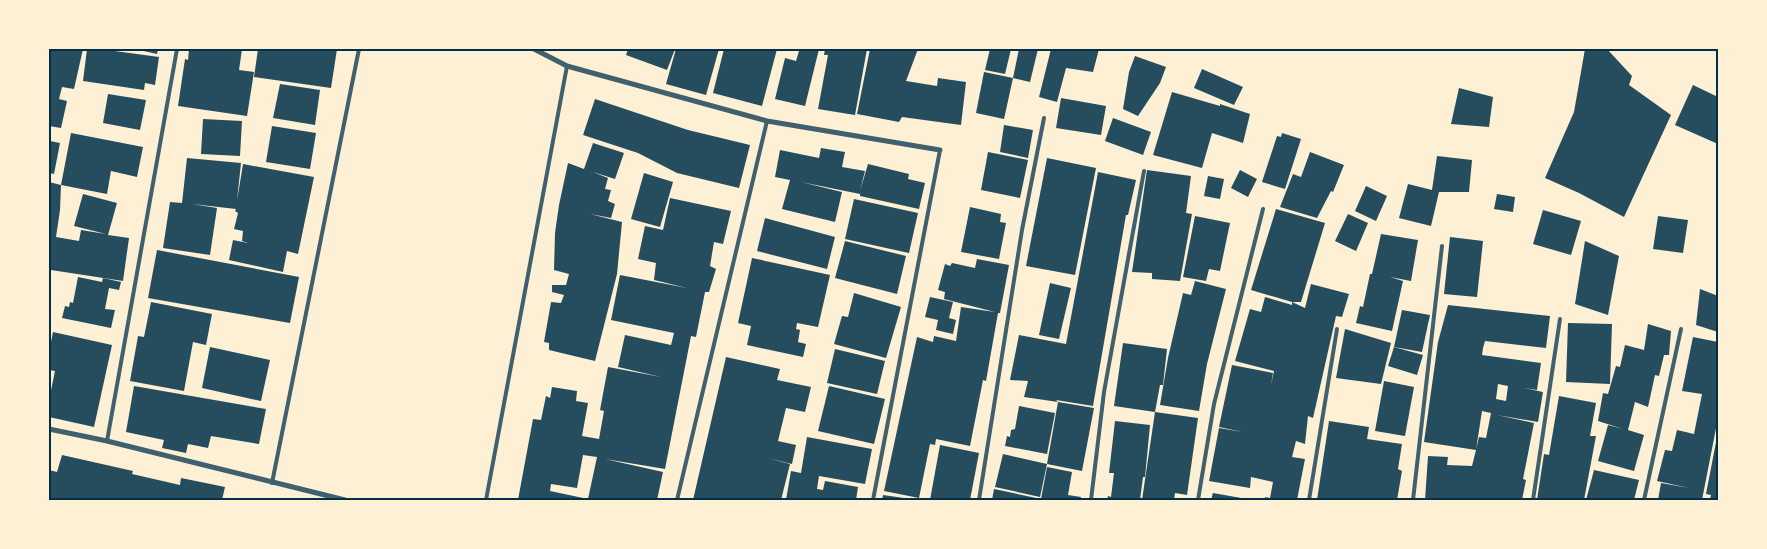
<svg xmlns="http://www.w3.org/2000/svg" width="1767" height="549" font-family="Montserrat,sans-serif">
  <rect width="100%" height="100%" fill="#fdf0d5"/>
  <g fill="#264d5e" fill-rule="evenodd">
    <path d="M49 49H83L74 89 62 87 59 99 67 101 61 128 49 126Z"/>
    <path d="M87 49H100L159 57 155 85 145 83 144 90 83 81Z"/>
    <path d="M135 49H158L157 54Z"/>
    <path d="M189 49H242L239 70 254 72 247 116 178 106 185 59 188 60Z"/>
    <path d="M258 49H337L331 88 254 77Z"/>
    <path d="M628 49H675L667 70 626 55Z"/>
    <path d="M676 49H719L706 95 666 84Z"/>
    <path d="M724 49H777L762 106 713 93Z"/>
    <path d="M794 49H819L805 106 775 99 785 58 796 61 799 51Z"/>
    <path d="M825 49H867L855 115 818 109 828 55H824Z"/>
    <path d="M870 49H918L906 81 937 86 938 78 966 82 961 125 902 117 899 122 857 114Z"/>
    <path d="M990 49H1011L1005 74 985 70Z"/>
    <path d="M1019 49H1038L1030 82 1013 78Z"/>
    <path d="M1051 49H1099L1093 72 1066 68 1057 102 1039 97Z"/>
    <path d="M1585 49H1607L1632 76 1629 85 1671 115 1624 217 1579 193 1545 178 1574 112Z"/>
    <path d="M1135 56 1166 67 1160 83 1138 116 1123 109 1129 72Z"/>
    <path d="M1202 69 1243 87 1234 105 1194 88Z"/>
    <path d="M984 72 1013 78 1004 119 976 113Z"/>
    <path d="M280 84 320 90 315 125 273 118Z"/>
    <path d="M1693 85 1718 97V144L1675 125Z"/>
    <path d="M1459 88 1493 97 1489 127 1451 124Z"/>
    <path d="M1172 92 1220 106V104L1250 114 1243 143 1212 133 1202 168 1153 155Z"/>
    <path d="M108 94 146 100 140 130 103 123Z"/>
    <path d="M1061 98 1106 106 1101 135 1056 128Z"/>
    <path d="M595 99 688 130 750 145 739 188 677 173 638 153 583 135Z"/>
    <path d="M1113 118 1151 132 1143 155 1105 141Z"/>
    <path d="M203 119 242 121 240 156 201 154Z"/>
    <path d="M1004 125 1033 130 1028 158 1000 152Z"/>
    <path d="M272 126 316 133 310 169 266 162Z"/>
    <path d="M49 133 51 134 50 141 60 143 54 174 49 173Z"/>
    <path d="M71 133 143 147 137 177 111 171 107 194 61 185Z"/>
    <path d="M1282 133 1301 139 1285 189 1262 182 1277 136 1281 137Z"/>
    <path d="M593 143 624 153 615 179 593 172 608 178 605 189 611 190 608 201 615 204 611 218 590 214 622 222 617 274 595 361 549 350V343L544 342 551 302 561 303 564 295 552 292V285H566L569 274 554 270 555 233 559 205 568 163 584 169Z"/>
    <path d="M821 148 845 152 842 167 865 171 860 191 868 164 909 174 908 179 925 183 919 209 860 196V194L801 182 842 192 835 222 782 209 790 180 775 177 780 150 819 158Z"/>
    <path d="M988 152 1028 160 1020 198 981 190Z"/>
    <path d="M1310 152 1344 165 1333 192 1331 191 1317 218 1280 207 1293 174 1301 177Z"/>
    <path d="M1437 156 1472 160 1469 192H1439L1431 226 1399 218 1408 184 1432 190Z"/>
    <path d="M187 158 241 163 237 201 243 164 314 177 298 254 287 251 283 272 229 260 233 240 248 243 242 241 243 231 234 229 238 213 235 211 236 209 192 204 217 208 210 255 163 248 170 202 182 203Z"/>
    <path d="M1047 158 1096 168 1075 275 1026 266Z"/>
    <path d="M1147 170 1191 176 1186 213 1192 214 1180 281 1152 279V273L1132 272Z"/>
    <path d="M1240 170 1257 179 1248 197 1231 188Z"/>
    <path d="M1098 172 1136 180 1128 215H1126L1093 406 1056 400 1058 402 1094 408 1082 471 1047 464 1040 497 995 487 1003 454 1047 464 1058 402 1024 397 1028 381 1010 380 1019 335 1066 344Z"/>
    <path d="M644 173 673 182 660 227 631 219Z"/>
    <path d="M1208 176 1224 179 1220 199 1204 196Z"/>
    <path d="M49 182 61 185 60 210 56 237 79 241 81 230 106 234 74 226 83 194 117 203 108 235 129 238 123 281 51 270 49 276Z"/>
    <path d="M1366 186 1387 196 1376 221 1355 211Z"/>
    <path d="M1497 194 1515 197 1513 212 1494 209Z"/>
    <path d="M670 198 731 211 723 244 714 242 710 266 716 269 709 292H705L696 337 691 336 665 469 605 459 663 472 657 500H518L533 419 541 420 546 396 550 398 552 387 577 391 576 401 588 403 582 436 599 439 604 411 600 410 608 367 661 377 618 367 625 335 671 345 674 333 611 320 620 275 687 288 654 280 656 263 638 259 645 226 663 230ZM583 455 597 457 588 499 550 491 551 484 577 488Z"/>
    <path d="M854 199 918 213 909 253 845 239Z"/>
    <path d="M970 207 1001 214 1000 222 1006 223 999 259 961 252Z"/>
    <path d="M1276 209 1325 223 1301 302H1292L1305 308 1311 284 1349 294 1342 317 1336 316 1313 418 1308 416 1305 444 1296 441 1292 457 1305 459 1297 500H1265V497L1270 498 1273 482 1251 477 1250 488 1209 481 1219 428 1243 432 1219 427 1232 365 1273 373 1271 385 1274 371 1235 361 1250 309 1261 312 1265 297 1292 305V302L1251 290Z"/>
    <path d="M1543 210 1581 221 1571 255 1533 244Z"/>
    <path d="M1348 214 1368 223 1356 251 1335 241Z"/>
    <path d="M1195 216 1230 223 1220 271 1209 269 1206 281 1183 277Z"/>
    <path d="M1658 216 1688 220 1683 253 1653 249Z"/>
    <path d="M765 218 835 237 827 269 757 251Z"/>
    <path d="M1381 234 1418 240 1411 281 1390 277 1403 281 1392 331 1356 323 1360 306 1363 307 1370 274H1372Z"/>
    <path d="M1450 237 1483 241 1477 297 1444 294Z"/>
    <path d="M845 241 906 256 897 294 835 278Z"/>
    <path d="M1585 241 1619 256 1608 315 1575 304Z"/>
    <path d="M157 250 299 277 290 323 148 298Z"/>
    <path d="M752 258 830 275 818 327 797 323 796 329 800 330 798 342 806 344 803 357 747 345 751 326 738 323Z"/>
    <path d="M977 259 1009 265 1000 313H998L986 381 983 380 970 446 936 439 935 445 930 444 919 498 884 491 917 337 933 342 934 336 956 341 961 307 995 312 944 299 945 292 938 290 945 264 950 266 952 263 975 268Z"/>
    <path d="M78 277 102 282 103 278 121 282 119 290 109 288 105 309 115 310 111 328 62 318 65 306 69 307 70 302 73 303Z"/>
    <path d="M1195 281 1226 289 1207 364 1199 411 1160 405 1168 358 1183 293 1191 295Z"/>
    <path d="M1050 283 1071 288 1059 339 1039 335Z"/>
    <path d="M1700 289 1718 296V332L1696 325Z"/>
    <path d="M854 293 901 307 886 358 834 344 842 316 848 317Z"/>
    <path d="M930 297 953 302 949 318 956 320 953 334 936 330 938 320 925 317Z"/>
    <path d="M151 302 212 314 206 345 193 342 184 391 130 381 138 336 144 337Z"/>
    <path d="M1448 305 1550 316 1546 348 1485 341 1483 348 1482 355 1541 363 1537 390 1524 388 1543 392 1538 422 1497 415 1534 423 1523 479 1526 480 1522 500H1425L1428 456 1448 457 1447 465 1472 466 1476 450 1424 442 1438 342ZM1498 384 1508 386 1506 401 1496 399ZM1482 411 1491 413 1486 438 1479 437 1476 450Z"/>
    <path d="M1402 310 1430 315 1422 352 1394 347Z"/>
    <path d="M1568 323 1612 324 1610 384 1566 382Z"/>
    <path d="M1648 324 1671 331 1669 355H1664L1659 376 1655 375 1648 407 1635 402 1628 430 1644 435 1634 471 1598 461 1608 425 1623 429 1598 421 1603 393 1608 394 1616 366 1620 367 1625 345 1644 350Z"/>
    <path d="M1345 329 1391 343 1381 384 1336 378Z"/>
    <path d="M53 332 112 345 94 427 49 417V400L55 371 49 370V352Z"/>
    <path d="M1693 337 1718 342V418L1702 500H1658L1661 483 1689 488 1657 481 1665 450 1672 451 1677 430 1694 434 1702 394 1682 391Z"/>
    <path d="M1123 343 1167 349 1163 385H1160L1155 412 1198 418 1187 495 1175 493 1174 500H1142L1155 412 1114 406Z"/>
    <path d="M210 347 270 360 261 401 202 388Z"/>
    <path d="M1394 347 1423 355 1417 375 1388 366Z"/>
    <path d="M835 349 885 361 877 394 827 383Z"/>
    <path d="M726 357 780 369 777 380 811 387 805 412 786 408 778 441 796 445 792 464 767 458 790 464 781 500H693Z"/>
    <path d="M1384 381 1414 387 1405 436 1375 431Z"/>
    <path d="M134 386 266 409 259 444 211 436 208 448 188 444 186 453 162 448 164 440 126 432Z"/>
    <path d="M829 386 885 399 874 444 818 431Z"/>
    <path d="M1559 396 1596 403 1590 436H1596L1584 500H1537L1544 454 1549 455Z"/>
    <path d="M1019 406 1055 413 1047 454 1005 446 1007 436 1010 437 1011 430 1015 429Z"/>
    <path d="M1115 421 1150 425 1145 477H1143L1140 500H1107L1108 496 1111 497 1114 473H1109Z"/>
    <path d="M1329 421 1369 427 1367 439 1402 444 1398 469 1402 471 1397 500H1317Z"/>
    <path d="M807 437 872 449 865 484 819 476 817 489 823 490 825 481 858 487 856 500H786L791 471 801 473Z"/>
    <path d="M1717 437 1718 500H1710L1711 495 1706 494Z"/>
    <path d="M940 445 979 453 970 500H930Z"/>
    <path d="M62 455 133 471 132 474 180 485 181 478 225 487 222 500H49V470L57 472Z"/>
    <path d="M1047 467 1072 472 1068 495 1081 497 1080 500H992L994 489 1041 499Z"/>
    <path d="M1594 470 1639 480 1634 500H1586Z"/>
    <path d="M1213 493 1247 499V500H1211Z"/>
    <path d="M883 495 911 499V500H882Z"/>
  </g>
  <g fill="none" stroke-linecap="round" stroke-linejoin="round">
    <g stroke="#3f606c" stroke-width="4">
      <path d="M107 441 177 49"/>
      <path d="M272 483 359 49"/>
      <path d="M486 500 567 66"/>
      <path d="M677 500 767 121"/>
      <path d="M873 500 940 150"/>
      <path d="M979 500 1022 230 1044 118"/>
      <path d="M1091 500 1104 392 1144 171"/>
      <path d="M1198 500 1214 404 1263 209"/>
      <path d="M1309 500 1337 329"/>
      <path d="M1413 500 1442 246"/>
      <path d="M1533 500 1560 319"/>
      <path d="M1644 500 1681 329"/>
    </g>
    <g stroke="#3f606c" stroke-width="5">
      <path d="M534 49 567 66 767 121 940 150"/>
      <path d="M49 429 107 441 345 500"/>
    </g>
  </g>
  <rect width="1767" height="549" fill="none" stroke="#fdf0d5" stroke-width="100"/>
  <rect x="50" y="50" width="1667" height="449" fill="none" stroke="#003049" stroke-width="2"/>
</svg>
